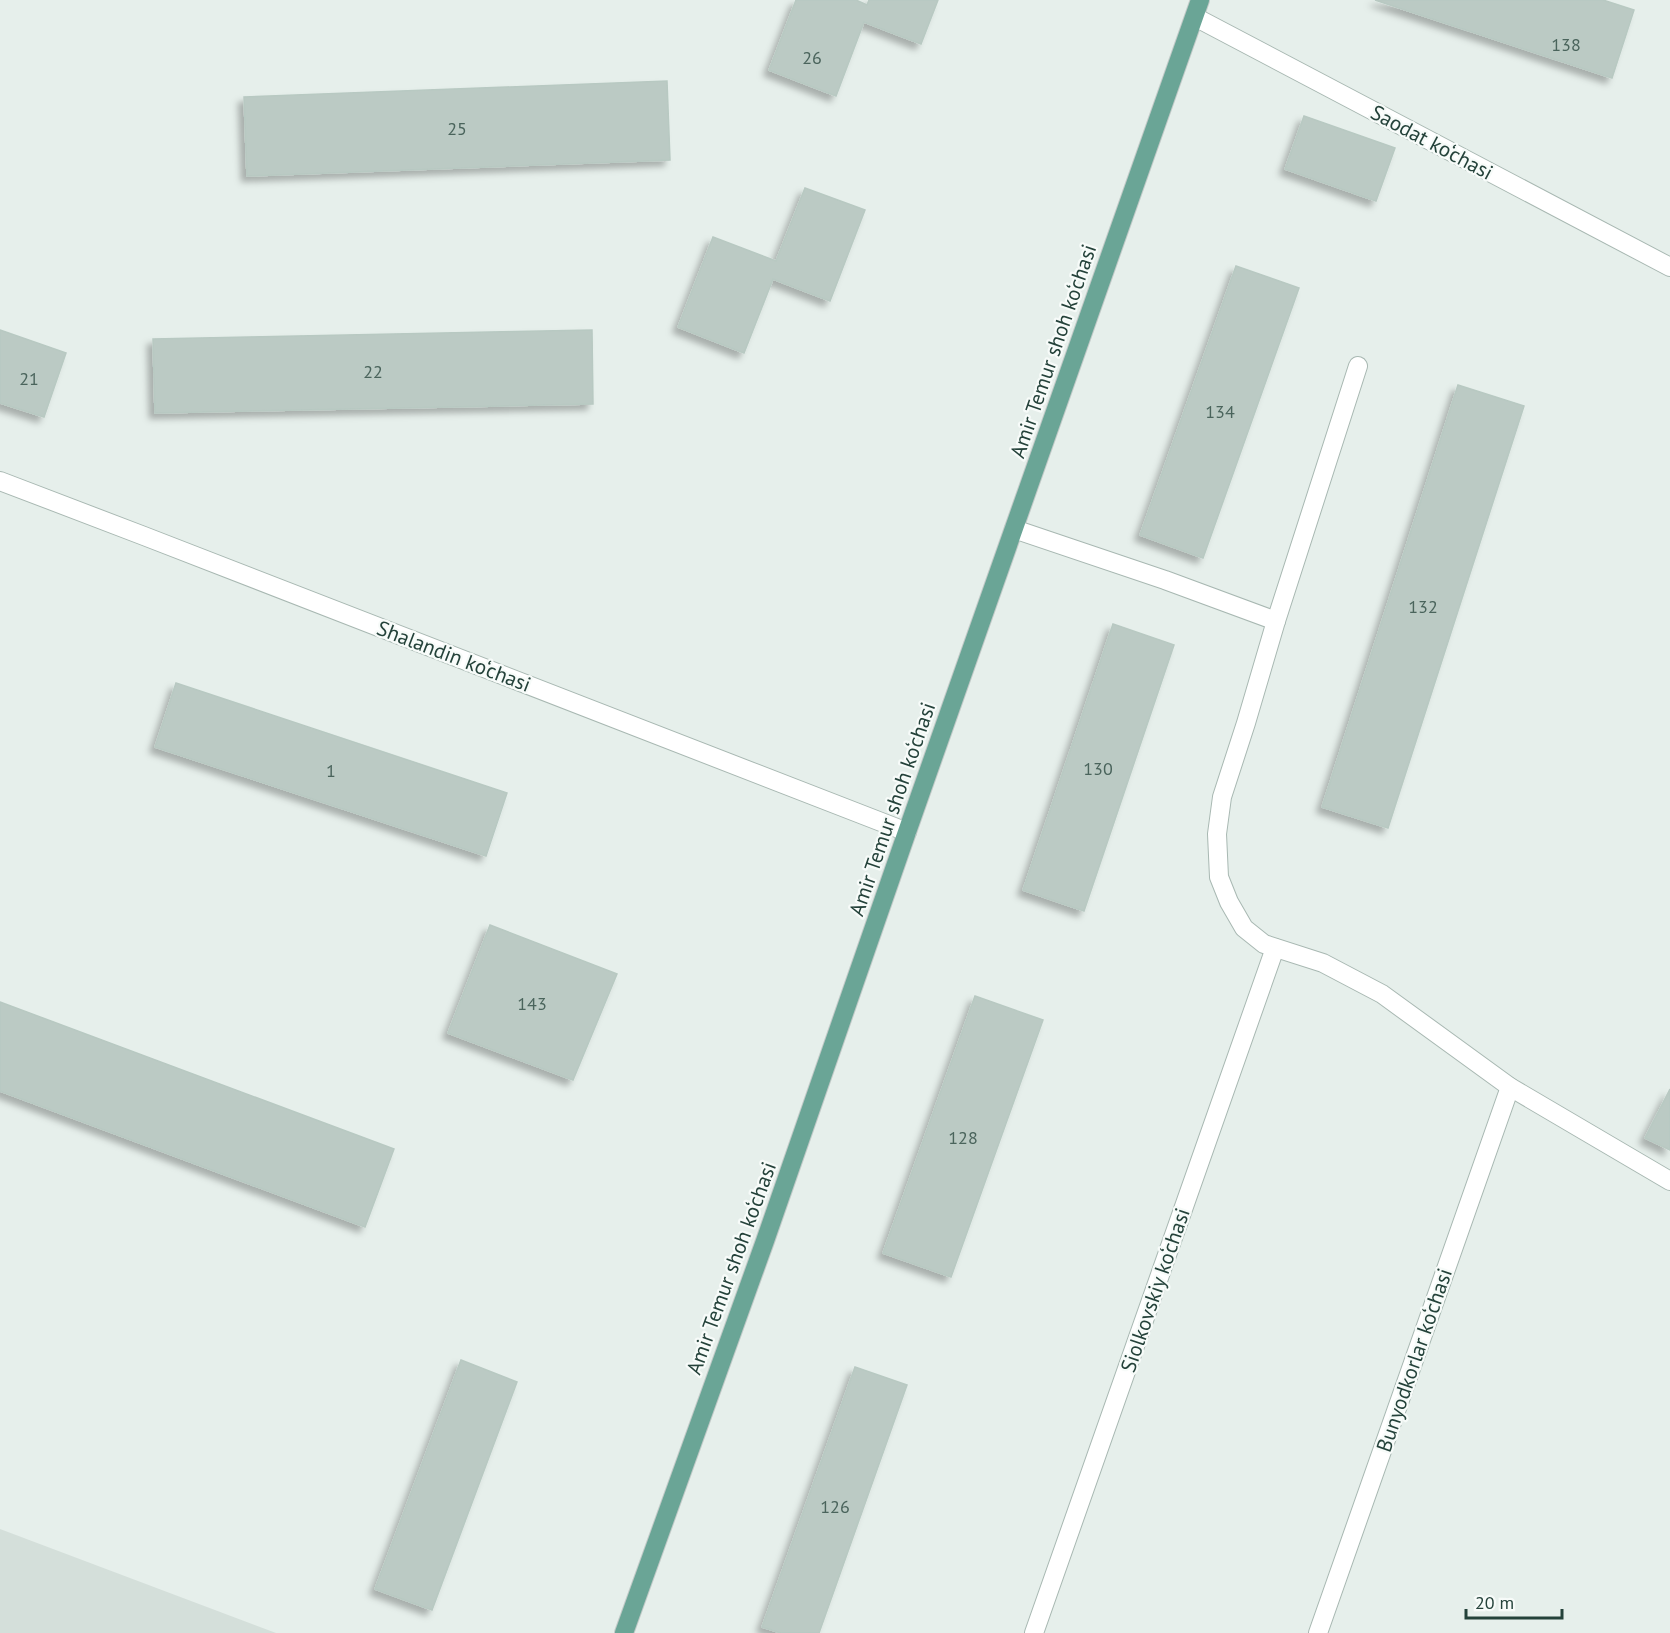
<svg xmlns="http://www.w3.org/2000/svg" width="1670" height="1633" font-family="'PT Sans',sans-serif">
  <defs>
    <filter id="shadow"><feDropShadow dx="-5.5" dy="5.5" stdDeviation="3" flood-color="#0004"/></filter>
  </defs>
  <rect width="100%" height="100%" fill="#e6efeb"/>
  <path fill="#d4dfda" d="M0 1529 276 1633H0Z"/>
  <g fill="#bbcac4" stroke="#b8c9c2" stroke-width="1.5" filter="url(#shadow)">
    <path d="M796 0H856L867 5 869 0H938L921 44 864 22 836 96 769 70Z"/>
    <path d="M1375 0H1603L1634 10 1612 78Z"/>
    <path d="M667 81 670 160 247 176 244 97Z"/>
    <path d="M1304 116 1395 148 1376 201 1285 169Z"/>
    <path d="M805 188 865 210 830 301 773 279 744 353 678 327 713 237 776 261Z"/>
    <path d="M1236 266 1299 288 1203 558 1140 535Z"/>
    <path d="M0 330 66 353 44 417 0 403Z"/>
    <path d="M592 330 593 404 155 413 153 339Z"/>
    <path d="M1458 385 1524 406 1388 828 1322 807Z"/>
    <path d="M1113 624 1174 645 1084 911 1023 890Z"/>
    <path d="M176 683 507 793 486 856 155 747Z"/>
    <path d="M490 925 617 974 573 1080 448 1033Z"/>
    <path d="M975 996 1043 1020 951 1277 883 1253Z"/>
    <path d="M0 1002 394 1149 365 1227 0 1091Z"/>
    <path d="M1670 1089V1150L1645 1138Z"/>
    <path d="M461 1360 517 1382 432 1610 375 1589Z"/>
    <path d="M855 1367 907 1385 819 1633H781L762 1627Z"/>
  </g>
  <g fill="none" stroke-linecap="round" stroke-linejoin="round">
    <g stroke="#a8b8b2" stroke-width="20">
      <g id="minor">
        <path d="M1195 17 1670 267"/>
        <path d="M1358 366 1276 621 1246 723 1222 797 1217 834 1219 877 1229 902 1244 928 1264 944 1323 963 1382 994 1510 1087 1670 1181"/>
        <path d="M0 481 144 536 907 832"/>
        <path d="M1014 529 1165 580 1276 621"/>
        <path d="M1034 1633 1275 948"/>
        <path d="M1318 1633 1510 1087"/>
      </g>
    </g>
    <g stroke="#c2cac8" stroke-width="20">
      <path id="major" d="M624 1633 765 1241 907 832 1200 0"/>
    </g>
    <use href="#minor" stroke="#fff" stroke-width="18"/>
    <use href="#major" stroke="#6aa596" stroke-width="18"/>
  </g>
  <g text-anchor="middle" dominant-baseline="central" stroke-width="4.5" stroke-linejoin="round" paint-order="stroke">
    <g font-size="18" fill="#4a645c">
      <text x="1566" y="44">138</text>
      <text x="812" y="57">26</text>
      <text x="457" y="128">25</text>
      <text x="373" y="371">22</text>
      <text x="29" y="378">21</text>
      <text x="1220" y="411">134</text>
      <text x="1423" y="606">132</text>
      <text x="1098" y="768">130</text>
      <text x="331" y="770">1</text>
      <text x="532" y="1003">143</text>
      <text x="963" y="1137">128</text>
      <text x="835" y="1506">126</text>
    </g>
    <g font-size="21" fill="#24423a" stroke="#f7fbf9">
      <text transform="translate(1432 142) rotate(28)">Saodat ko‘chasi</text>
      <text transform="translate(1053 351) rotate(-71)">Amir Temur shoh ko‘chasi</text>
      <text transform="translate(454 656) rotate(21)">Shalandin ko‘chasi</text>
      <text transform="translate(892 809) rotate(-71)">Amir Temur shoh ko‘chasi</text>
      <text transform="translate(731 1268) rotate(-70)">Amir Temur shoh ko‘chasi</text>
      <text transform="translate(1155 1290) rotate(-71)">Siolkovskiy ko‘chasi</text>
      <text transform="translate(1414 1360) rotate(-71)">Bunyodkorlar ko‘chasi</text>
    </g>
  </g>
  <path d="M1466 1609v9h96v-9" fill="none" stroke="#24423a" stroke-width="3"/>
  <text x="1475" y="1609" font-size="18" fill="#24423a" stroke="#f7fbf9" stroke-width="4.5" paint-order="stroke">20 m</text>
</svg>
